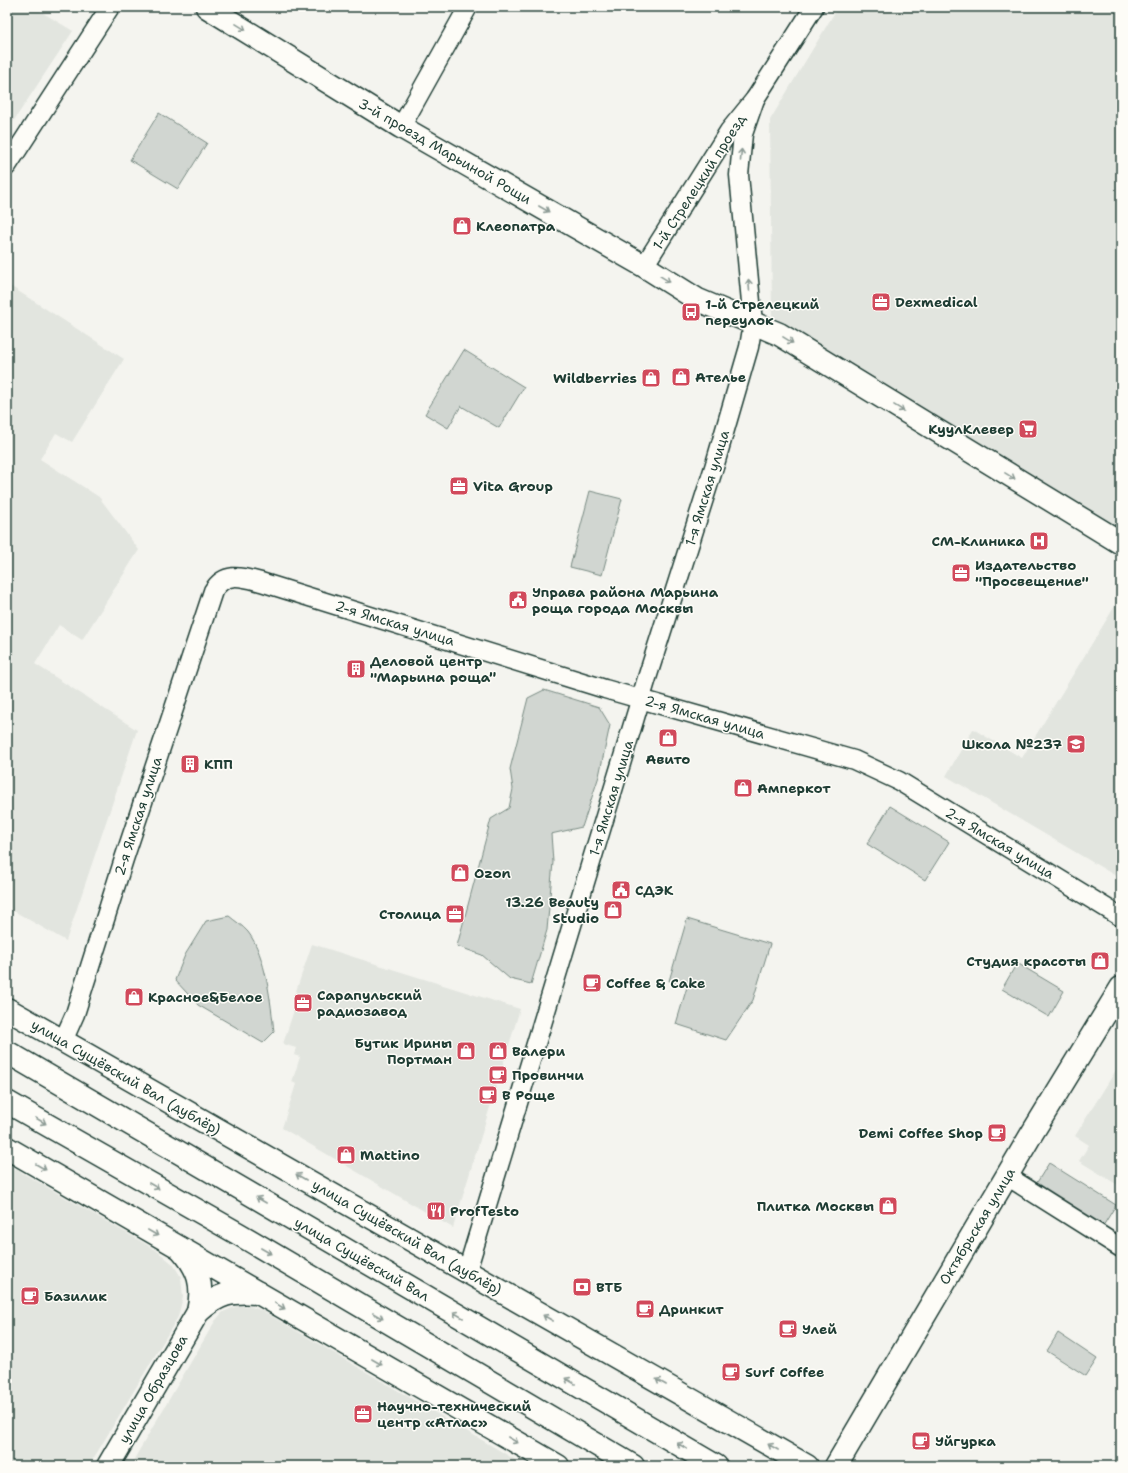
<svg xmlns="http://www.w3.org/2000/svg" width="1128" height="1473" font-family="'Shantell Sans',sans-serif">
  <rect width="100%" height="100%" fill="#f4f4ef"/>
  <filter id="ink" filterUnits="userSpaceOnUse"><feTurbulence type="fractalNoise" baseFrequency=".025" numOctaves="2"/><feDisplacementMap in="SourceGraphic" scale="8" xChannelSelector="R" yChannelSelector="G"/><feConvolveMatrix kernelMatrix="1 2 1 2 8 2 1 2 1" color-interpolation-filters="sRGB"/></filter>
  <g filter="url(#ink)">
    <g fill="#e2e5df">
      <path d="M7 7H33L73 31 7 131Z"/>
      <path d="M838 7H1121V529L772 316 770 120Z"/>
      <path d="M7 284 124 359 72 442 56 433 40 459 99 497 139 550 82 640 59 625 35 664 137 730 66 941 12 910 7 918Z"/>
      <path d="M1121 596V879L946 776 973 729 1022 758Z"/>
      <path d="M312 944 520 1009 453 1228 282 1128 296 1084 292 1082 300 1057 294 1055 296 1048 283 1044 296 1004 292 1003Z"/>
      <path d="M1121 1062V1187L1079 1161 1089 1145 1075 1136Z"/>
      <path d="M7 1164 156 1250 173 1264 181 1277 183 1297 178 1317 89 1466H7Z"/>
      <path d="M237 1306H249L261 1310 526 1466H130L215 1321 223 1312Z"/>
    </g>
    <g fill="#d1d6d1" stroke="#788a82">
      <path d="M159 113 207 143 178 189 130 160Z"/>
      <path d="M464 350 524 387 499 428 461 406 448 428 425 414Z"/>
      <path d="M590 491 622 499 602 575 570 567Z"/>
      <path d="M544 690 599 707 610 725 599 776 582 827 551 834 553 862 547 930 531 984 510 979 482 955 457 946 491 819 509 808 513 789 510 769 528 698Z"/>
      <path d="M890 806 949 842 925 880 867 844Z"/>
      <path d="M229 916C235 921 243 926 248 932 266 955 271 1004 274 1032L263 1043 198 1005 175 980 185 955 206 921Z"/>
      <path d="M687 919 770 944 753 1000 726 1040 676 1024 687 987 669 981Z"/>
      <path d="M1017 963 1064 991 1049 1017 1002 989Z"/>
      <path d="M1049 1163 1116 1205 1103 1226 1036 1184Z"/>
      <path d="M1058 1333 1097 1359 1086 1376 1047 1351Z"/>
    </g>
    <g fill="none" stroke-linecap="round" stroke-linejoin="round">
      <g stroke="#1f3d34" stroke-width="21">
        <g id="minor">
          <path d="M401 127 468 7"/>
          <path d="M7 166 110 7"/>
          <path d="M644 266 729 131 755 99 814 7"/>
          <path d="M63 1041 75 1014 124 859 213 591C225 571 242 577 261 582L605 689 854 760 899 781 1121 917"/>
          <path d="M1007 1176 1121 1248"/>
          <path d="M467 1271 647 678 715 464 749 347 753 323 739 175 743 134 755 99"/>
        </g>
      </g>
      <g stroke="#1f3d34" stroke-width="25">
        <g id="tertiary">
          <path d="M207 7 401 127 644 266 698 300 779 334 1121 543"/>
          <path d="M181 1249C199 1269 204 1285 198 1312"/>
          <path d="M108 1466 198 1312C219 1293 231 1291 258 1293"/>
          <path d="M836 1466 1031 1135 1121 988"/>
        </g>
      </g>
      <g stroke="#1f3d34" stroke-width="25">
        <g id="secondary">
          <path d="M7 1009 807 1466"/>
          <path d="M7 1148 558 1466"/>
        </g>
      </g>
      <g stroke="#1f3d34" stroke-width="25">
        <g id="primary">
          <path d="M7 1052 716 1466"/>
          <path d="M7 1102 237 1233 633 1466"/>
        </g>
      </g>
      <use href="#minor" stroke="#fdfcf7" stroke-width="18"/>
      <use href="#tertiary" stroke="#fdfcf7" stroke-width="22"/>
      <use href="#secondary" stroke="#fdfcf7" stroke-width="22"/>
      <use href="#primary" stroke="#fdfcf7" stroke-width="22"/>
    </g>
    <defs><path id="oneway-shaft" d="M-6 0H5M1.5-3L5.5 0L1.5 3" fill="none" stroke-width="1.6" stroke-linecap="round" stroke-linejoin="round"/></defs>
    <g stroke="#8e9c96">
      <use href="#oneway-shaft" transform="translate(241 27) rotate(32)"/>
      <use href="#oneway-shaft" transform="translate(741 155) rotate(-85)"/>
      <use href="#oneway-shaft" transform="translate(544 209) rotate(30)"/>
      <use href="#oneway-shaft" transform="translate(665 279) rotate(32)"/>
      <use href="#oneway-shaft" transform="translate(749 285) rotate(-95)"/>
      <use href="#oneway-shaft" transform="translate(788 340) rotate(32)"/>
      <use href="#oneway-shaft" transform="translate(899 408) rotate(32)"/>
      <use href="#oneway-shaft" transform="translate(1010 476) rotate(31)"/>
      <use href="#oneway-shaft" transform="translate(41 1121) rotate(30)"/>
      <use href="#oneway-shaft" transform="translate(41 1167) rotate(30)"/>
      <use href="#oneway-shaft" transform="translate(301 1177) rotate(-150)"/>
      <use href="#oneway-shaft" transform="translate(154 1186) rotate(30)"/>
      <use href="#oneway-shaft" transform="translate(261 1200) rotate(-150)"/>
      <use href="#oneway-shaft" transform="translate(153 1233) rotate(30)"/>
      <use href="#oneway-shaft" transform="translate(266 1251) rotate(30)"/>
      <use href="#oneway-shaft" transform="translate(280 1306) rotate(30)"/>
      <use href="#oneway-shaft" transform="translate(458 1315) rotate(-150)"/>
      <use href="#oneway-shaft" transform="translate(378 1316) rotate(30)"/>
      <use href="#oneway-shaft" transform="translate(548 1318) rotate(-150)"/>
      <use href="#oneway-shaft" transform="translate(377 1362) rotate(30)"/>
      <use href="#oneway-shaft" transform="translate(570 1381) rotate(-150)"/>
      <use href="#oneway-shaft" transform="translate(661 1382) rotate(-150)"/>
      <use href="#oneway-shaft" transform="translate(513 1440) rotate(30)"/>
      <use href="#oneway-shaft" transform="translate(682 1446) rotate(-150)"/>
      <use href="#oneway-shaft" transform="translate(773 1447) rotate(-150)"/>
    </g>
  </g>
  <defs>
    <g id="shop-square" transform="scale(1)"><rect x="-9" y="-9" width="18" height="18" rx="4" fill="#d1495b" stroke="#fdfcf7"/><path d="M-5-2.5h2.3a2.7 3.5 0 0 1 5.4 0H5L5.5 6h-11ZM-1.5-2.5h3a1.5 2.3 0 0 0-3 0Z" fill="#fff"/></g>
    <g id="office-square" transform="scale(1)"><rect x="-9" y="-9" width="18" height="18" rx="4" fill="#d1495b" stroke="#fdfcf7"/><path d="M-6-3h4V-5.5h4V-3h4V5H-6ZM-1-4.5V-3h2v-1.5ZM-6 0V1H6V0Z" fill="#fff"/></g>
    <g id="bus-square" transform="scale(1)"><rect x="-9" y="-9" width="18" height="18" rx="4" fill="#d1495b" stroke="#fdfcf7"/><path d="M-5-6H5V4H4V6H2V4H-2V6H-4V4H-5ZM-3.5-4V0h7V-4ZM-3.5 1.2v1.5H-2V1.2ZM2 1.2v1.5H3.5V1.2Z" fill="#fff"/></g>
    <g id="supermarket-square" transform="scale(1)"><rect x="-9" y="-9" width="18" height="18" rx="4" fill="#d1495b" stroke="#fdfcf7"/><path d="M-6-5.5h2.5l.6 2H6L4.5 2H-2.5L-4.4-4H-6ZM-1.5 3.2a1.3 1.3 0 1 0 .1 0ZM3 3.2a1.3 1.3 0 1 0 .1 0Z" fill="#fff"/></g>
    <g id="hospital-square" transform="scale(1)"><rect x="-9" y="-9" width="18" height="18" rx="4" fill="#d1495b" stroke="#fdfcf7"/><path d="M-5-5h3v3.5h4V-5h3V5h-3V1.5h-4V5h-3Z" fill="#fff"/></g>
    <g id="civic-square" transform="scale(1)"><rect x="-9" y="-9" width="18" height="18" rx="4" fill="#d1495b" stroke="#fdfcf7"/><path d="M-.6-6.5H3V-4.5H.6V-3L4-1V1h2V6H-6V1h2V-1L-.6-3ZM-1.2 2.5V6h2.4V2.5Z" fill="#fff"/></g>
    <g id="building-square" transform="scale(1)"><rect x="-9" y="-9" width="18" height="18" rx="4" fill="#d1495b" stroke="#fdfcf7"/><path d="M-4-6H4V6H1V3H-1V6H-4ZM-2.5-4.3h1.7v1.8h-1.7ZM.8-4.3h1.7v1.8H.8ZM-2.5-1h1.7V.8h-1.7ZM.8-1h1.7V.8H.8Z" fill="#fff"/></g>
    <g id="school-square" transform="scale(1)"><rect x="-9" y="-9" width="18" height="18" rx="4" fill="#d1495b" stroke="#fdfcf7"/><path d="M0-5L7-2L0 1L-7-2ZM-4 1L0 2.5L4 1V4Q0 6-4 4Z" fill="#fff"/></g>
    <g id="cafe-square" transform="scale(1)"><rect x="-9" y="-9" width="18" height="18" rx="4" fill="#d1495b" stroke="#fdfcf7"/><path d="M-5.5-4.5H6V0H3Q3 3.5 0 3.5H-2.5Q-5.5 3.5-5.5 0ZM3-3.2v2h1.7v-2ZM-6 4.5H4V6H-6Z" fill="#fff"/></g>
    <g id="restaurant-square" transform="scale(1)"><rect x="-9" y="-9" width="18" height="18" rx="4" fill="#d1495b" stroke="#fdfcf7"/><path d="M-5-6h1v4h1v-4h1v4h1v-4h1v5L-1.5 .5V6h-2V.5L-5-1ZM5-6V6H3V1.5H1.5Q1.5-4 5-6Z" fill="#fff"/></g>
    <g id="bank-square" transform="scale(1)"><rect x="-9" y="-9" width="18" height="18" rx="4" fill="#d1495b" stroke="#fdfcf7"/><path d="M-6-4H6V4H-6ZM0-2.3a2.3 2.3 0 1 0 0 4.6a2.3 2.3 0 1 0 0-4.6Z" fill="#fff"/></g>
  </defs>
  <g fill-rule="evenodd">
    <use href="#shop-square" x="462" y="226"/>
    <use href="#office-square" x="881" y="302"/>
    <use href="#bus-square" x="691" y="312"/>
    <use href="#shop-square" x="681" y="377"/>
    <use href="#shop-square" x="651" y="378"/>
    <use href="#supermarket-square" x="1028" y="429"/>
    <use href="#office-square" x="459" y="486"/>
    <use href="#hospital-square" x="1039" y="541"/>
    <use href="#office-square" x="961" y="573"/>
    <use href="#civic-square" x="518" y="600"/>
    <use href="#building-square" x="356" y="669"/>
    <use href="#shop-square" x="668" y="738"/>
    <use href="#school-square" x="1076" y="744"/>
    <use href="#building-square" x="190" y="764"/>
    <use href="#shop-square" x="743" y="788"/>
    <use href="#shop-square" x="460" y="873"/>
    <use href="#civic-square" x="621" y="890"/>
    <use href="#shop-square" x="613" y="910"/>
    <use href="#office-square" x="455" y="914"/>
    <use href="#shop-square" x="1100" y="961"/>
    <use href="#cafe-square" x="592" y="983"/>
    <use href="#shop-square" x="134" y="997"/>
    <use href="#office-square" x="303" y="1003"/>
    <use href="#shop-square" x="466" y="1051"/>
    <use href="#shop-square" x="498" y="1051"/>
    <use href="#cafe-square" x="498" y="1075"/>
    <use href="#cafe-square" x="488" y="1095"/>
    <use href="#cafe-square" x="997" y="1133"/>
    <use href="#shop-square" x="346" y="1155"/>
    <use href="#shop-square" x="888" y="1206"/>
    <use href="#restaurant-square" x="436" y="1211"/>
    <use href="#bank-square" x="582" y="1287"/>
    <use href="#cafe-square" x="30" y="1296"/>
    <use href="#cafe-square" x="645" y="1309"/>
    <use href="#cafe-square" x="788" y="1329"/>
    <use href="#cafe-square" x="731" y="1372"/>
    <use href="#office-square" x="363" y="1414"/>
    <use href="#cafe-square" x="921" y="1441"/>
  </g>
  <g text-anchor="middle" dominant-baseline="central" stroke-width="3" stroke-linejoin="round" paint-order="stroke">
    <g font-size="14" fill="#1f3d34" stroke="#fdfcf7">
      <text transform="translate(445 151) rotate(30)">3-й проезд Марьиной Рощи</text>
      <text transform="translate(699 182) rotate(-57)">1-й Стрелецкий проезд</text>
      <text transform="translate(707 488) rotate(-73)">1-я Ямская улица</text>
      <text transform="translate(395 623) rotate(17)">2-я Ямская улица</text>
      <text transform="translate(705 717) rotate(16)">2-я Ямская улица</text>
      <text transform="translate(611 798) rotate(-73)">1-я Ямская улица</text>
      <text transform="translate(138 816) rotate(-72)">2-я Ямская улица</text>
      <text transform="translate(1000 843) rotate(31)">2-я Ямская улица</text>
      <text transform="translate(126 1077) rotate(30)">улица Сущёвский Вал (дублёр)</text>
      <text transform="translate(977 1226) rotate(-59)">Октябрьская улица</text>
      <text transform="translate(407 1237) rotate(30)">улица Сущёвский Вал (дублёр)</text>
      <text transform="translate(362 1259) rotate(30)">улица Сущёвский Вал</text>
      <text transform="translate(153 1389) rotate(-60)">улица Образцова</text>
    </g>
    <g font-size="14" font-weight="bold" fill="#1f3d34" stroke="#fdfcf7" text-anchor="start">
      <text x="476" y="226">Клеопатра</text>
      <text x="895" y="302">Dexmedical</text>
      <text x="705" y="304">1-й Стрелецкий<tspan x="705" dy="16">переулок</tspan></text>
      <text x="695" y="377">Ателье</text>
      <text x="637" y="378" text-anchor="end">Wildberries</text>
      <text x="1014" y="429" text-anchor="end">КуулКлевер</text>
      <text x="473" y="486">Vita Group</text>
      <text x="1025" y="541" text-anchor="end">СМ-Клиника</text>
      <text x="975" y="565">Издательство<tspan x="975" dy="16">"Просвещение"</tspan></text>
      <text x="532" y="592">Управа района Марьина<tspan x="532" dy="16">роща города Москвы</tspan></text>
      <text x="370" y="661">Деловой центр<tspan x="370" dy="16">"Марьина роща"</tspan></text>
      <text x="1062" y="744" text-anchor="end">Школа №237</text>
      <text x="668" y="759" text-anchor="middle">Авито</text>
      <text x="204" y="764">КПП</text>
      <text x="757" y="788">Амперкот</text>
      <text x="474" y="873">Ozon</text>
      <text x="635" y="890">СДЭК</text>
      <text x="599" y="902" text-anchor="end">13.26 Beauty<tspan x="599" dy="16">Studio</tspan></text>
      <text x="441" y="914" text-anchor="end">Столица</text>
      <text x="1086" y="961" text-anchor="end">Студия красоты</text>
      <text x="606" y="983">Coffee &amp; Cake</text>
      <text x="317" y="995">Сарапульский<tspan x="317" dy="16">радиозавод</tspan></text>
      <text x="148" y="997">Красное&amp;Белое</text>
      <text x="452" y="1043" text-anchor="end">Бутик Ирины<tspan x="452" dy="16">Портман</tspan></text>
      <text x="512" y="1051">Валери</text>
      <text x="512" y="1075">Провинчи</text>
      <text x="502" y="1095">В Роще</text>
      <text x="983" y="1133" text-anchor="end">Demi Coffee Shop</text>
      <text x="360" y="1155">Mattino</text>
      <text x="874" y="1206" text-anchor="end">Плитка Москвы</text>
      <text x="450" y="1211">ProfTesto</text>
      <text x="596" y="1287">ВТБ</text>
      <text x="44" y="1296">Базилик</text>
      <text x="659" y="1309">Дринкит</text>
      <text x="802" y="1329">Улей</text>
      <text x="745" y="1372">Surf Coffee</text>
      <text x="377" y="1406">Научно-технический<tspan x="377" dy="16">центр «Атлас»</tspan></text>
      <text x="935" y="1441">Уйгурка</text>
    </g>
  </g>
  <rect width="1128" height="1473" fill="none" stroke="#fdfcf7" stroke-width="24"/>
  <rect x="12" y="12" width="1104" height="1449" fill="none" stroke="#1f3d34" stroke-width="1.5" filter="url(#ink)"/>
</svg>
